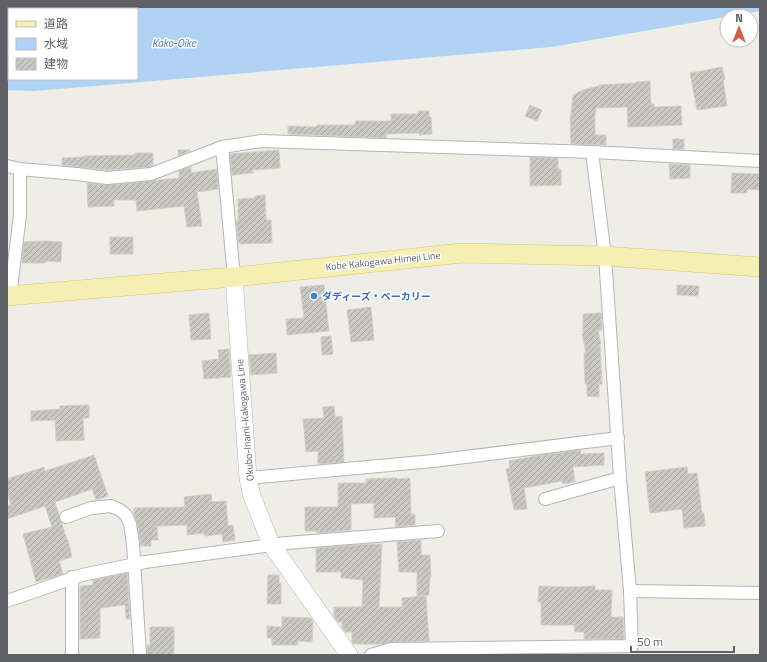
<svg xmlns="http://www.w3.org/2000/svg" width="767" height="662" font-family="'Titillium Web','Noto Sans JP',sans-serif">
  <defs>
    <pattern id="building-hatch" width="6" height="6" patternUnits="userSpaceOnUse"><rect width="6" height="6" fill="#cac8c3"/><path d="M-1 1l2-2M0 6l6-6M5 7l2-2" fill="none" stroke="#a7a6a2"/></pattern>
  </defs>
  <rect width="100%" height="100%" fill="#eeede6"/>
  <path fill="#b0d2f5" fill-rule="evenodd" d="M7 7H760V11L551 47 71 88 33 91 7 90ZM9 9H137V79H9Z"/>
  <g fill="url(#building-hatch)" stroke="#d2cfc5">
    <path d="M722 67 725 79 723 80 727 106 697 110 690 73Z"/>
    <path d="M650 81 651 104H654V107L681 106 682 125 628 127 627 107 596 108V112H595V135H606V145L571 144 570 115H571L573 95 583 90 599 86V85L636 83V82Z"/>
    <path d="M530 105 542 110 537 121 525 116Z"/>
    <path d="M418 111H429V117H431L432 134 419 135V133L386 134V138L288 134V126L317 127V125H355V121H391V114H418Z"/>
    <rect x="673" y="139" width="11" height="10"/>
    <path d="M178 150H190V151L178 156Z"/>
    <path d="M279 150 280 168 253 170V173L232 175 230 154 253 152Z"/>
    <path d="M135 153H153V165L149 167 107 170 62 165V158L83 157V156L135 155Z"/>
    <path d="M530 157 558 158V169H561V185L530 186Z"/>
    <path d="M669 164 690 165V178L670 179Z"/>
    <path d="M191 167V173L217 169 218 189 197 192 202 226 187 227 184 206 137 211 136 200H114V206L88 207 87 183 108 185 152 181 156 180 179 178V171Z"/>
    <path d="M732 173 760 174V190L747 189V193H731Z"/>
    <path d="M265 195 266 220H271L272 243 239 244 236 221H238V199L255 198V196Z"/>
    <rect x="110" y="237" width="23" height="17"/>
    <path d="M46 241 62 242 61 262 45 261V263H22L24 242Z"/>
    <path d="M324 285 329 331 287 335 286 319 304 318 300 287Z"/>
    <path d="M677 285 699 286 698 296 677 295Z"/>
    <path d="M371 307 374 340 351 342 347 310Z"/>
    <path d="M209 313 211 339 191 340 189 315Z"/>
    <path d="M601 313 602 330H598L601 344H600L602 384H599V397L587 396V384H585L584 353H586L582 334H583V314Z"/>
    <path d="M331 336 333 354 322 355 321 337Z"/>
    <path d="M229 349 231 377 204 379 202 361 219 359 218 350Z"/>
    <path d="M276 353 277 373 251 375 249 355Z"/>
    <path d="M89 405V418H83L84 440 56 441 55 420 31 421V411L60 409V406Z"/>
    <path d="M334 406 335 417 342 416 344 462 318 464V451L306 452 303 419 324 418 323 407Z"/>
    <path d="M580 450 581 454 604 453V465L573 467 575 482 563 484 562 481 524 488 527 509 514 510 506 469 510 468 509 461 541 455Z"/>
    <path d="M94 455 108 496 96 500 92 489 55 502 59 515V519L62 524 67 540H68L72 557 59 561 63 574 36 582 23 534 52 527 45 506 7 519V506L11 505 7 492V479L44 467 45 471Z"/>
    <path d="M687 467 688 474 697 473 702 513H704L705 526 684 528 682 509 650 513 645 472Z"/>
    <path d="M397 478V479L410 478 411 514H415V525L396 527 395 517 374 518V503L351 504V530L317 533V531H305V507H338V483H366V479Z"/>
    <path d="M211 494 212 502 226 501 228 526 233 525 235 540 223 542 222 534 205 536 204 533 187 535V525L157 526 158 540H151V546H141L137 523 134 515V508L185 507 184 497Z"/>
    <path d="M421 540V555H430L431 577H430L429 595 417 596V572H399L397 542Z"/>
    <path d="M371 544H382L379 607H402V598L426 596 429 641 391 642 383 644H353L352 641V632H345L342 627V622H338L334 617V607H362L363 580 341 578V572H316V548Z"/>
    <path d="M127 573 130 619H126L125 605 100 608V638L80 639V586L93 585V580Z"/>
    <path d="M268 575H279V583H281V604H267Z"/>
    <path d="M539 586 567 587 595 586V590H612L611 617H623L624 639H584V632H575L574 625H541V602H538Z"/>
    <path d="M282 617 311 618 313 621 312 642 298 641V645H272V638H267V626L282 627Z"/>
    <path d="M150 627H174V655H147V645H150Z"/>
    <rect x="584" y="654" width="42" height="1"/>
  </g>
  <g fill="none" stroke-linecap="round" stroke-linejoin="round">
    <g stroke="#b3b5b9" stroke-width="14">
      <g id="street">
        <path d="M222 147 234 277"/>
        <path d="M7 166 20 169 77 174 107 178 151 174 222 147 261 141 592 152 760 161"/>
        <path d="M10 296 20 215V169"/>
        <path d="M248 478 433 461 618 438"/>
        <path d="M545 499 620 478"/>
        <path d="M66 517 91 508 111 506 120 510 126 515 130 524 133 544 140 655"/>
        <path d="M72 577V655"/>
        <path d="M630 591 760 593"/>
        <path d="M7 601 82 575 145 562 287 543 438 531"/>
        <path d="M371 655 391 649 632 646 630 591 620 478 605 256 592 152"/>
      </g>
    </g>
    <g stroke="#b5b7bc" stroke-width="18">
      <path id="secondary" d="M234 277 248 478 252 496 271 544 349 655"/>
    </g>
    <g stroke="#e1c86d" stroke-width="20">
      <path id="primary" d="M7 296 234 277 462 253 605 256 760 267"/>
    </g>
    <use href="#street" stroke="#fff" stroke-width="12"/>
    <use href="#secondary" stroke="#fff" stroke-width="17"/>
    <use href="#primary" stroke="#f5efb4" stroke-width="19"/>
  </g>
  <circle fill="#3f7fe0" stroke="#fff" stroke-width="1.5" cx="314" cy="296" r="4"/>
  <g text-anchor="middle" dominant-baseline="central" stroke-width="3" stroke-linejoin="round" paint-order="stroke">
    <g font-size="10" fill="#5e6065" stroke="#fff">
      <text transform="translate(383 261) rotate(-6)">Kobe Kakogawa Himeji Line</text>
      <text transform="translate(245 420) rotate(-95)">Okubo-Inami-Kakogawa Line</text>
    </g>
    <g font-size="10" font-weight="bold" fill="#366cbe" stroke="#fff" text-anchor="start">
      <text x="322" y="296">ダディーズ・ベーカリー</text>
    </g>
    <g font-size="11" font-style="italic" fill="#5278ae" stroke="#fff">
      <text x="174" y="43">Kako-Oike</text>
    </g>
  </g>
  <rect width="767" height="662" fill="none" stroke="#5e6065" stroke-width="16"/>
  <rect x="8" y="8" width="130" height="72" fill="#ffffff" stroke="#bfbfc1"/>
  <rect x="16" y="21" width="20" height="6" fill="#f5efb4" stroke="#bfbfc1"/>
  <text x="44" y="28" font-size="12" fill="#5e6065">道路</text>
  <rect x="16" y="38" width="20" height="12" fill="#b0d2f5" stroke="#bfbfc1"/>
  <text x="44" y="48" font-size="12" fill="#5e6065">水域</text>
  <rect x="16" y="58" width="20" height="12" fill="url(#building-hatch)" stroke="#bfbfc1"/>
  <text x="44" y="68" font-size="12" fill="#5e6065">建物</text>
  <g transform="translate(739 28)"><circle r="19" fill="#ffffff" stroke="#bfbfc1"/>
  <path d="M0-3L7 15L0 10L-7 15Z" fill="#d55b46"/>
  <text y="-6" font-size="11" font-weight="bold" text-anchor="middle" fill="#5e6065">N</text>
  </g>
  <path d="M631 646v6h103v-6" fill="none" stroke="#5e6065" stroke-width="2"/>
  <text x="637" y="646" font-size="12" fill="#5e6065" stroke="#ffffff" stroke-width="3" paint-order="stroke">50 m</text>
</svg>
